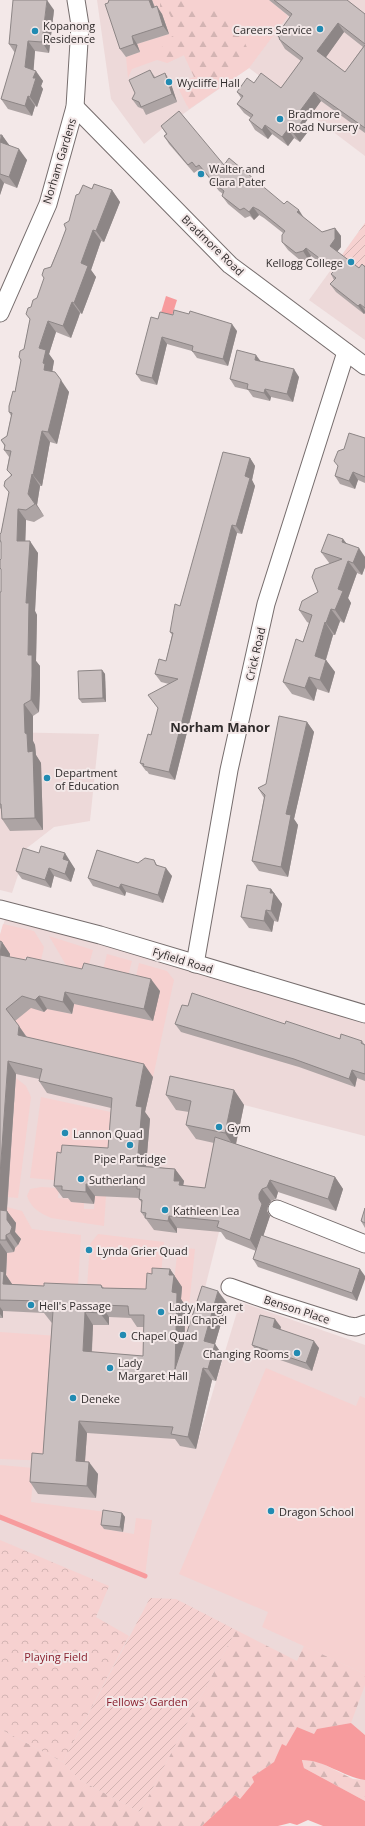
<svg xmlns="http://www.w3.org/2000/svg" width="365" height="1826" font-family="'Open Sans',sans-serif">
  <defs>
    <pattern id="forest-firs" width="22" height="20" patternUnits="userSpaceOnUse"><rect width="22" height="20" fill="#f6d1d0"/><path d="M5 1l3.5 6h-7zM16 11l3.5 6h-7z" fill="#d3b4b3"/></pattern>
    <pattern id="park-crowns" width="20" height="18" patternUnits="userSpaceOnUse"><rect width="20" height="18" fill="#f6d1d0"/><path d="M2 6a3 3 0 1 1 6 0M12 15a3 3 0 1 1 6 0" fill="none" stroke="#d3b4b3"/></pattern>
    <pattern id="garden-furrows" width="10" height="10" patternUnits="userSpaceOnUse"><rect width="10" height="10" fill="#f6d1d0"/><path d="M-1 1l2-2M0 10L10 0M9 11l2-2" fill="none" stroke="#d3b4b3"/></pattern>
  </defs>
  <rect width="100%" height="100%" fill="#f3e8e8"/>
  <g fill="#edd9d9">
    <path d="M97 0H365V156L249 68 163 128 144 144 111 99Z"/>
    <path d="M365 223V340L309 300Z"/>
    <path d="M0 732 99 734 90 821 54 827 27 848 12 893 0 890Z"/>
    <path d="M8 910 365 1014V1136L244 1105 220 1228 203 1296 217 1334 212 1353 223 1356 216 1381 210 1379 207 1401 198 1441 240 1302 365 1345V1735L351 1723 235 1795 202 1826H0V935Z"/>
  </g>
  <g fill="#f6d1d0">
    <path d="M152 0H269L288 16 249 68 189 109 177 85 194 77 184 55 167 63 157 60 132 69 128 78 126 57 140 52 137 44 169 34 162 15 157 16Z"/>
    <path d="M3 924 34 931 44 947 41 960 25 957 24 965 0 952V935Z"/>
    <path d="M49 936 93 950 86 975 69 970Z"/>
    <path d="M107 954 132 961 126 983 101 977Z"/>
    <path d="M139 963 167 971 174 980 153 1077 37 1050 10 1031 14 1001 72 1014 74 1003 134 985Z"/>
    <path d="M16 1078 26 1086 31 1097 18 1198 7 1197Z"/>
    <path d="M41 1097 120 1114 116 1173 64 1181 30 1178Z"/>
    <path d="M41 1187 59 1188 58 1198 71 1199V1202L84 1203V1209H94L95 1195 106 1196 104 1226 51 1218C40 1213 31 1208 27 1196L30 1189Z"/>
    <path d="M7 1207 22 1211 32 1229 81 1235 78 1286 39 1297 6 1283 7 1253 14 1252 15 1248 21 1239 15 1232 16 1223 6 1221Z"/>
    <path d="M98 1234 164 1242 160 1286 155 1302 110 1297V1289L87 1287 90 1244Z"/>
    <path d="M178 1247 195 1249 189 1306 181 1304 174 1281Z"/>
    <path d="M0 1332 58 1336 50 1461 0 1459Z"/>
    <path d="M266 1368 356 1406 360 1396 365 1398V1674L262 1627 268 1612 179 1574Z"/>
    <path d="M0 1465 34 1468 31 1502 106 1512 104 1529 134 1534 136 1518 152 1520 145 1576 0 1517Z"/>
  </g>
  <g fill="url(#forest-firs)">
    <path d="M160 0H196L195 4 201 9 213 7C229 18 243 34 249 53L243 64 187 106 177 85 194 77 184 55 167 63 160 51 165 40 175 35 174 23 168 11 160 10Z"/>
    <path d="M236 1630 297 1661 304 1646 365 1674V1685L351 1723 317 1729 314 1734 297 1727 286 1746 282 1745 274 1762 253 1777 254 1782 240 1799 235 1795 202 1826H0V1729L63 1762 80 1780 140 1812Z"/>
    <path d="M302 1759 317 1761 353 1779 365 1780V1801L304 1768Z"/>
  </g>
  <path fill="url(#park-crowns)" d="M0 1540 109 1586 96 1617 129 1636 63 1762 0 1729Z"/>
  <g fill="url(#garden-furrows)">
    <path d="M365 223V275L340 258Z"/>
    <path d="M150 1598 176 1599 236 1630 140 1812 80 1780 63 1762Z"/>
  </g>
  <g fill="#f79b9d">
    <path d="M166 296 177 300 171 319 160 316Z"/>
    <path d="M351 1723 365 1735V1780C343 1777 325 1760 302 1760L304 1768 365 1801V1826H323L308 1820 297 1825 290 1823 278 1826H202L235 1795 240 1799 254 1782 252 1777 274 1762 282 1744 286 1746 297 1727 314 1734 317 1729Z"/>
  </g>
  <g fill="none" stroke-linecap="round" stroke-linejoin="round">
    <path stroke="#f79b9d" stroke-width="5" d="M0 1517 145 1576"/>
    <g stroke="#766d6d" stroke-width="19">
      <g id="minor">
        <path d="M75 107 230 265 365 366"/>
        <path d="M0 313 48 204 75 107 80 25 76 0"/>
        <path d="M0 909 100 935 365 1014"/>
        <path d="M195 964 229 770 266 604 346 352"/>
        <path d="M277 1209 365 1244"/>
        <path d="M230 1287 267 1300 349 1326 356 1327 365 1324"/>
      </g>
    </g>
    <use href="#minor" stroke="#fff" stroke-width="17"/>
  </g>
  <g fill="#ada4a4" fill-rule="evenodd">
    <path d="M109 0H152L155 7 162 14 169 34 137 44 140 52 126 57 120 49 108 3Z"/>
    <path d="M269 0H347L365 14V133L321 101 305 123 310 129 300 142 294 138 288 146 272 134 268 139 255 130 249 120 251 118 244 113 237 104 241 98 237 92 254 83 281 88 301 61 285 49 279 39 277 35 290 17ZM344 32 363 47 345 72 326 57Z"/>
    <path d="M54 10 49 53 35 51 33 70 43 81 41 86 43 89 37 107 35 106 32 116 8 109 1 99 15 53 9 44Z"/>
    <path d="M150 70 155 77 170 81 177 102 146 115 143 109 138 107 132 99Z"/>
    <path d="M161 126 224 165 284 204 304 218 322 232 335 228 341 236V247L337 252 359 268 365 267V313L364 314 336 292 330 284 334 280 331 274 333 272 311 256 308 259 301 261 288 250 282 242 283 233 264 218 259 215 254 220 250 216 245 218 228 204 222 196 223 194 219 191 205 173 201 175 198 170 194 173 169 144 164 136 166 134Z"/>
    <path d="M0 135H2L9 146 27 160 17 188 4 183 0 195Z"/>
    <path d="M92 189 112 190 120 202 104 242 101 241 91 270 96 277 82 314 80 313 78 319 71 338 56 332 49 354 54 361 52 372 69 392 57 444 50 442 42 486H40L37 505 44 516 34 522 26 520 25 541 38 553 35 611 37 615 36 661 40 666V688L39 712 33 716V741L35 745 36 755 41 763 43 830 10 831 2 819V810L0 808V592H1V570L0 568 1 559V543L0 541V534L1 533 9 492 4 486 11 475 7 470 9 457 4 450 5 447 1 440 7 436 11 416 9 412 15 392 21 361 19 357 24 349 30 319 31 307 37 298 60 245 69 221Z"/>
    <path d="M158 319 237 331 228 366 197 358 192 351 167 344 157 385 141 381 136 374Z"/>
    <path d="M261 361 299 377 293 402 271 397 270 401 253 397 248 390 235 387 230 379Z"/>
    <path d="M365 438V483L358 480 355 489 340 484 335 476 344 449Z"/>
    <path d="M250 458 255 466 252 480 255 486 242 534 237 533 175 780 149 774 147 771H146L140 763 169 684 161 682 155 674 166 661 172 635 170 632 180 606Z"/>
    <path d="M343 539 347 544 365 557V567L362 575 357 573 348 598 351 603 344 623 340 621 335 635H333L326 660 335 672 329 693 317 689 314 701 292 694 283 682 303 642 309 623 307 622 299 610 318 592 330 564 321 552Z"/>
    <path d="M102 670 105 674 106 702 82 703 79 699Z"/>
    <path d="M307 722 314 732 294 819 298 825 288 877 259 871 252 861 264 798 258 788 266 784Z"/>
    <path d="M39 853 70 861V862L75 869 71 882 54 876 51 888 22 879 16 871Z"/>
    <path d="M154 860 157 865 172 876 163 903 126 892 125 896 93 886 88 878 138 863Z"/>
    <path d="M271 889 282 904 278 922 274 921 272 932 249 928 241 917Z"/>
    <path d="M0 941 2 942 10 954V957L160 991 153 1021 74 1004 72 1014 47 1009 44 1012 31 1008 15 1021 27 1037 153 1077 145 1112 150 1119 146 1166 175 1169 184 1181 183 1186 205 1188 214 1143 196 1139 186 1125 189 1112 176 1110 166 1095 234 1090 244 1105 236 1144 335 1177 343 1189 336 1211 278 1192 276 1199 271 1201 268 1206 267 1211 270 1216 263 1236 360 1269 357 1301 258 1267 253 1259 256 1251 226 1239 221 1232 177 1228V1233L154 1230 141 1212 142 1203 139 1199V1198L95 1196 94 1204 71 1202 68 1198H63L54 1186 61 1153 108 1148 111 1108 47 1093 39 1081V1079L16 1074 7 1211 16 1223 15 1232 21 1239 18 1245 15 1248 14 1252 7 1253 6 1275 12 1284 44 1286 101 1285 104 1288 146 1289 152 1274 170 1269 182 1287 181 1299 185 1305V1340L227 1303 215 1344 223 1356 216 1381 212 1380 196 1449 180 1446 175 1439 87 1433 85 1462 98 1474 96 1498 38 1494 30 1482 43 1454 52 1323 51 1322 44 1313 3 1311V1318H0ZM109 1317 131 1318 137 1327H144L143 1356 92 1352 93 1325H109Z"/>
    <path d="M175 1024H285L340 1039 362 1041 365 1045V1081L357 1078 355 1087 299 1067 181 1032Z"/>
    <path d="M365 1208V1228L361 1221Z"/>
    <path d="M281 1327 280 1329 319 1348 312 1371 257 1352 252 1345Z"/>
    <path d="M122 1513 125 1517 123 1532 104 1529 101 1525Z"/>
  </g>
  <g fill="#8d8686">
    <path d="M47 0 54 10 49 53 42 42Z"/>
    <path d="M149 0H152L157 16 152 8Z"/>
    <path d="M157 6 162 14 169 34 163 26Z"/>
    <path d="M338 23 344 32 324 60 317 51Z"/>
    <path d="M132 36 137 44 140 52 134 44Z"/>
    <path d="M28 41 35 51 33 78 25 67Z"/>
    <path d="M36 71 43 81 41 86 43 89 37 107 30 97 33 78Z"/>
    <path d="M165 73 170 81 177 102 172 94Z"/>
    <path d="M314 92 321 101 305 123 310 129 300 142 293 133 297 115Z"/>
    <path d="M28 96 35 106 32 116 25 106Z"/>
    <path d="M265 125 272 134 268 139 262 130Z"/>
    <path d="M288 129 294 138 288 146 282 137Z"/>
    <path d="M2 135 10 146 0 143Z"/>
    <path d="M19 149 27 160 17 188 9 177Z"/>
    <path d="M0 178 4 183 0 195Z"/>
    <path d="M112 190 120 202 104 242 96 231Z"/>
    <path d="M253 207 259 215 254 220 249 212Z"/>
    <path d="M299 210 304 218 297 212Z"/>
    <path d="M335 228 341 236V247L335 254 330 246Z"/>
    <path d="M93 230 101 241 91 270 96 277 82 314 74 303 81 263Z"/>
    <path d="M306 248 311 256 308 259 303 251Z"/>
    <path d="M72 302 80 313 78 319 71 338 63 326 70 307Z"/>
    <path d="M360 304 365 311V313L364 314 358 306Z"/>
    <path d="M48 321 56 332 49 354 54 361 52 373 44 370 43 363 39 348Z"/>
    <path d="M232 324 237 331 228 366 223 359Z"/>
    <path d="M162 337 167 344 157 385 152 378Z"/>
    <path d="M256 355 262 363 255 360Z"/>
    <path d="M294 369 299 377 293 402 287 394Z"/>
    <path d="M61 380 69 392 57 444 48 432Z"/>
    <path d="M265 389 271 397 270 401 264 393Z"/>
    <path d="M42 431 50 442 42 486 33 475Z"/>
    <path d="M250 458 255 466 252 480 255 486 242 534 236 526 245 476Z"/>
    <path d="M353 472 358 480 355 489 349 481Z"/>
    <path d="M32 474 40 486 37 505 44 516 28 494Z"/>
    <path d="M18 509 26 520 25 552 17 541Z"/>
    <path d="M232 525 237 533 175 780 169 772Z"/>
    <path d="M343 539 352 551 342 542Z"/>
    <path d="M30 541 38 553 35 611 37 615 36 661 40 666V688L39 712 31 700 28 655 26 603Z"/>
    <path d="M359 548 365 557V567L362 575 353 563Z"/>
    <path d="M348 561 357 573 348 598 351 603 344 623 335 610 338 589Z"/>
    <path d="M331 609 340 621 335 635 326 623Z"/>
    <path d="M325 622 333 635 323 669 315 656Z"/>
    <path d="M326 660 335 672 329 693 320 680Z"/>
    <path d="M102 670 105 674 106 702 103 698Z"/>
    <path d="M309 677 317 689 314 701 305 688Z"/>
    <path d="M24 704 33 716V741L35 745 36 755 41 763 43 830 35 818 28 752 25 733Z"/>
    <path d="M307 722 314 732 294 819 298 825 288 877 281 867 286 814Z"/>
    <path d="M65 853 75 869 71 882 65 874 63 859Z"/>
    <path d="M49 868 54 876 51 888 45 880Z"/>
    <path d="M166 868 172 876 163 903 158 895Z"/>
    <path d="M121 884 126 892 125 896 119 888Z"/>
    <path d="M271 889 282 904 278 922 271 911Z"/>
    <path d="M266 910 274 921 272 932 264 921Z"/>
    <path d="M2 942 10 954 8 967 0 955Z"/>
    <path d="M151 979 160 991 153 1021 144 1009Z"/>
    <path d="M65 992 74 1004 72 1014 63 1002Z"/>
    <path d="M39 996 47 1009 44 1012 35 1000Z"/>
    <path d="M19 1026 27 1038 18 1035Z"/>
    <path d="M8 1061 16 1074 6 1221 0 1213V1175Z"/>
    <path d="M144 1064 153 1077 145 1112 150 1119 145 1178 137 1166 136 1106Z"/>
    <path d="M352 1070 357 1078 355 1087 349 1079Z"/>
    <path d="M234 1090 244 1105 235 1148 225 1133Z"/>
    <path d="M175 1169 184 1181 183 1186 188 1193 174 1181Z"/>
    <path d="M335 1177 343 1189 336 1211 328 1199Z"/>
    <path d="M270 1180 278 1192 276 1199 267 1187Z"/>
    <path d="M86 1184 95 1196 94 1204 86 1192Z"/>
    <path d="M262 1189 271 1201 268 1206 267 1211 270 1216 258 1252 250 1240 259 1199V1194Z"/>
    <path d="M7 1211 16 1223 15 1232 21 1239 18 1245 10 1233 7 1220Z"/>
    <path d="M169 1216 177 1228V1233L168 1221Z"/>
    <path d="M6 1235 15 1248 14 1252 6 1240Z"/>
    <path d="M0 1243 7 1253 6 1275 12 1284H3L0 1275Z"/>
    <path d="M170 1269 182 1287 181 1299 185 1305 184 1381 175 1369 172 1292 169 1275Z"/>
    <path d="M360 1269 365 1276V1279L357 1301 352 1293Z"/>
    <path d="M218 1291 227 1303 215 1344 223 1356 216 1381 208 1369 204 1341Z"/>
    <path d="M101 1305 109 1317V1325L100 1313Z"/>
    <path d="M0 1307 3 1311V1318L0 1314Z"/>
    <path d="M85 1312 93 1325 91 1364 83 1351Z"/>
    <path d="M275 1319 281 1327 279 1335 273 1327Z"/>
    <path d="M314 1341 319 1348 312 1371 306 1363Z"/>
    <path d="M203 1368 212 1380 196 1449 188 1437Z"/>
    <path d="M79 1421 87 1433 84 1473 76 1461Z"/>
    <path d="M89 1462 98 1474 96 1498 87 1486Z"/>
    <path d="M122 1513 125 1517 123 1532 120 1527Z"/>
  </g>
  <g fill="#c9bfbf" stroke="#8d8686" fill-rule="evenodd">
    <path d="M13 0H47L42 42 28 41 25 67 36 71 33 78H36L30 97 28 96 25 106 1 99 17 45 9 44Z"/>
    <path d="M109 0H149L152 8 157 6 163 26 132 36 134 44 120 49 105 4 108 3Z"/>
    <path d="M274 0H347L365 14V44L338 23 317 51 345 72 365 45V128L314 92 297 115 303 120 293 133 288 129 282 137 265 125 262 130 249 120 253 115 237 104 243 96 237 92 247 78 254 83 261 73 281 88 303 58 279 39 280 38 277 35 292 14Z"/>
    <path d="M150 70 154 78 165 73 172 94 141 107 139 102 132 99 135 93 129 80Z"/>
    <path d="M179 111 224 165 229 158 284 204 287 201 299 210 297 212 322 232 335 228V239L330 246 359 268 362 264 365 267V308L360 304 358 306 330 284 336 278 331 274 335 270 306 248 303 251 296 253 282 242V235L285 231 259 210 253 207 249 212 244 208 240 210 222 196 224 191 214 183 199 165 196 167 192 162 188 165 164 136 167 134 161 126Z"/>
    <path d="M0 135H2L0 142Z"/>
    <path d="M0 142 19 149 9 177 0 174Z"/>
    <path d="M94 184 112 190 96 231 93 230 81 263 88 266 74 303 72 302 70 307 63 326 48 321 39 348 46 350 43 363 45 364 44 370 55 372 61 380 48 432 42 431 33 475 32 474 28 494 35 504 26 510 18 509 17 541H30L26 603H29L28 655H32V676L31 700 24 704 25 733 27 734 28 752 33 751 35 818 2 819 1 804H0V592H1V569L0 568V560L1 559V542L0 540V534L1 533 9 492 4 486 5 481 12 475 7 470 11 451 4 450 5 445 1 440 7 436 12 413 9 412V406L13 391 15 392 21 360 19 357 20 351 24 349 30 319 26 314 28 308 31 307 33 300 37 298 44 278 42 275 44 269 51 267 60 245 66 229 64 224 69 221 76 195 79 194 83 185 92 189Z"/>
    <path d="M174 310 189 314 190 311 232 324 223 359 192 351 193 346 162 337 152 378 136 374 151 317 158 319 160 312 173 315Z"/>
    <path d="M237 350 256 355 255 360 294 369 287 394 265 389 264 393 247 389 248 384 230 379Z"/>
    <path d="M349 433 365 438V477L353 472 349 481 335 476 338 466 334 461 338 451 344 449Z"/>
    <path d="M223 452 250 458 245 476 250 478 236 526 232 525 169 772 143 766 144 764 140 763 148 734 151 735 158 708 148 695 178 679 155 674 159 659 166 661 173 633 170 632 175 604 180 606Z"/>
    <path d="M328 534 343 539 342 542 359 548 353 563 348 561 338 589 343 591 335 610 331 609 326 623 325 622 315 656 326 660 320 680 309 677 305 688 283 682 296 639 303 642 312 615 299 610 302 601 318 592 312 577 315 569 342 559 321 552Z"/>
    <path d="M102 670 103 698 79 699 78 671Z"/>
    <path d="M279 716 307 722 286 814 291 815 281 867 252 861 265 795 258 788 266 784Z"/>
    <path d="M41 846 65 853 63 859 69 861 65 874 49 868 45 880 16 871 23 848 39 853Z"/>
    <path d="M97 850 138 863 145 858 154 860 156 865 166 868 158 895 121 884 119 888 88 878Z"/>
    <path d="M247 885 271 889 270 893H274L271 911 266 910 264 921 241 917Z"/>
    <path d="M0 941 2 942 0 954Z"/>
    <path d="M0 955 26 960 27 957 82 969 84 963 151 979 144 1009 65 992 63 1002 39 996 35 1000 22 996 6 1009 19 1026 18 1035 144 1064 136 1106 142 1107 137 1166 175 1169 174 1181H180L179 1185 205 1188 215 1137 335 1177 328 1199 270 1180 267 1187 262 1189 259 1194V1199L262 1204 250 1240 217 1227 219 1221 169 1216 168 1221 145 1218 146 1213 141 1212 142 1200 139 1199 140 1189H137V1186L86 1184V1192L62 1190V1186H54L57 1152 61 1153 62 1145 108 1148 112 1098 39 1081 42 1069 8 1061 0 1175Z"/>
    <path d="M192 993 285 1024 286 1021 340 1039 341 1034 362 1041 361 1043 365 1045V1074L352 1070 349 1079 294 1059 175 1024 182 1005 188 1006Z"/>
    <path d="M170 1076 234 1090 225 1133 186 1125 191 1101 166 1095Z"/>
    <path d="M365 1208V1223L361 1221Z"/>
    <path d="M0 1210 7 1211V1220L12 1227 10 1233 6 1235V1240H0Z"/>
    <path d="M261 1235 360 1269 352 1293 253 1259Z"/>
    <path d="M152 1268 170 1269 169 1275H174L172 1292 177 1293 175 1369 202 1286 218 1291 204 1341 215 1344 208 1369 203 1368 188 1437 171 1434 173 1427 79 1421 76 1461 89 1462 87 1486 30 1482 32 1453 43 1454 53 1311 42 1310 43 1301 0 1300V1271L4 1272 3 1284 44 1286V1283L69 1284 101 1285 102 1288 146 1289 147 1273 152 1274ZM101 1305 128 1306 129 1315H144L143 1356 83 1351 85 1312 100 1313Z"/>
    <path d="M260 1315 275 1319 273 1327 314 1341 306 1363 252 1345Z"/>
    <path d="M103 1510 122 1513 120 1527 101 1525Z"/>
  </g>
  <g fill="#218bb2" stroke="#f3e8e8" stroke-width="1.5">
    <circle cx="320" cy="29" r="4"/>
    <circle cx="35" cy="31" r="4"/>
    <circle cx="169" cy="82" r="4"/>
    <circle cx="280" cy="119" r="4"/>
    <circle cx="201" cy="174" r="4"/>
    <circle cx="351" cy="262" r="4"/>
    <circle cx="47" cy="778" r="4"/>
    <circle cx="219" cy="1127" r="4"/>
    <circle cx="65" cy="1133" r="4"/>
    <circle cx="130" cy="1145" r="4"/>
    <circle cx="81" cy="1179" r="4"/>
    <circle cx="165" cy="1210" r="4"/>
    <circle cx="89" cy="1250" r="4"/>
    <circle cx="31" cy="1305" r="4"/>
    <circle cx="161" cy="1312" r="4"/>
    <circle cx="123" cy="1335" r="4"/>
    <circle cx="297" cy="1353" r="4"/>
    <circle cx="110" cy="1368" r="4"/>
    <circle cx="73" cy="1398" r="4"/>
    <circle cx="271" cy="1511" r="4"/>
  </g>
  <g text-anchor="middle" dominant-baseline="central" stroke-width="4" stroke-linejoin="round" paint-order="stroke">
    <g font-size="11" fill="#302c2c" stroke="#f3e8e8" text-anchor="start">
      <text x="43" y="25">Kopanong<tspan x="43" dy="13">Residence</tspan></text>
      <text x="312" y="29" text-anchor="end">Careers Service</text>
      <text x="177" y="82">Wycliffe Hall</text>
      <text x="288" y="113">Bradmore<tspan x="288" dy="13">Road Nursery</tspan></text>
      <text x="209" y="168">Walter and<tspan x="209" dy="13">Clara Pater</tspan></text>
      <text x="343" y="262" text-anchor="end">Kellogg College</text>
      <text x="55" y="772">Department<tspan x="55" dy="13">of Education</tspan></text>
      <text x="227" y="1127">Gym</text>
      <text x="73" y="1133">Lannon Quad</text>
      <text x="130" y="1158" text-anchor="middle">Pipe Partridge</text>
      <text x="89" y="1179">Sutherland</text>
      <text x="173" y="1210">Kathleen Lea</text>
      <text x="97" y="1250">Lynda Grier Quad</text>
      <text x="39" y="1305">Hell's Passage</text>
      <text x="169" y="1306">Lady Margaret<tspan x="169" dy="13">Hall Chapel</tspan></text>
      <text x="131" y="1335">Chapel Quad</text>
      <text x="289" y="1353" text-anchor="end">Changing Rooms</text>
      <text x="118" y="1362">Lady<tspan x="118" dy="13">Margaret Hall</tspan></text>
      <text x="81" y="1398">Deneke</text>
      <text x="279" y="1511">Dragon School</text>
    </g>
    <g font-size="11" fill="#302c2c" stroke="#f3e8e8">
      <text transform="translate(59 161) rotate(-73)">Norham Gardens</text>
      <text transform="translate(213 245) rotate(44)">Bradmore Road</text>
      <text transform="translate(255 654) rotate(-77)">Crick Road</text>
      <text transform="translate(183 960) rotate(17)">Fyfield Road</text>
      <text transform="translate(297 1309) rotate(18)">Benson Place</text>
    </g>
    <g font-size="11" fill="#89202e" stroke="#f3e8e8">
      <text x="56" y="1656">Playing Field</text>
      <text x="147" y="1701">Fellows' Garden</text>
    </g>
    <g font-size="13" font-weight="bold" fill="#302c2c" stroke="#f3e8e8">
      <text x="220" y="727">Norham Manor</text>
    </g>
  </g>
</svg>
